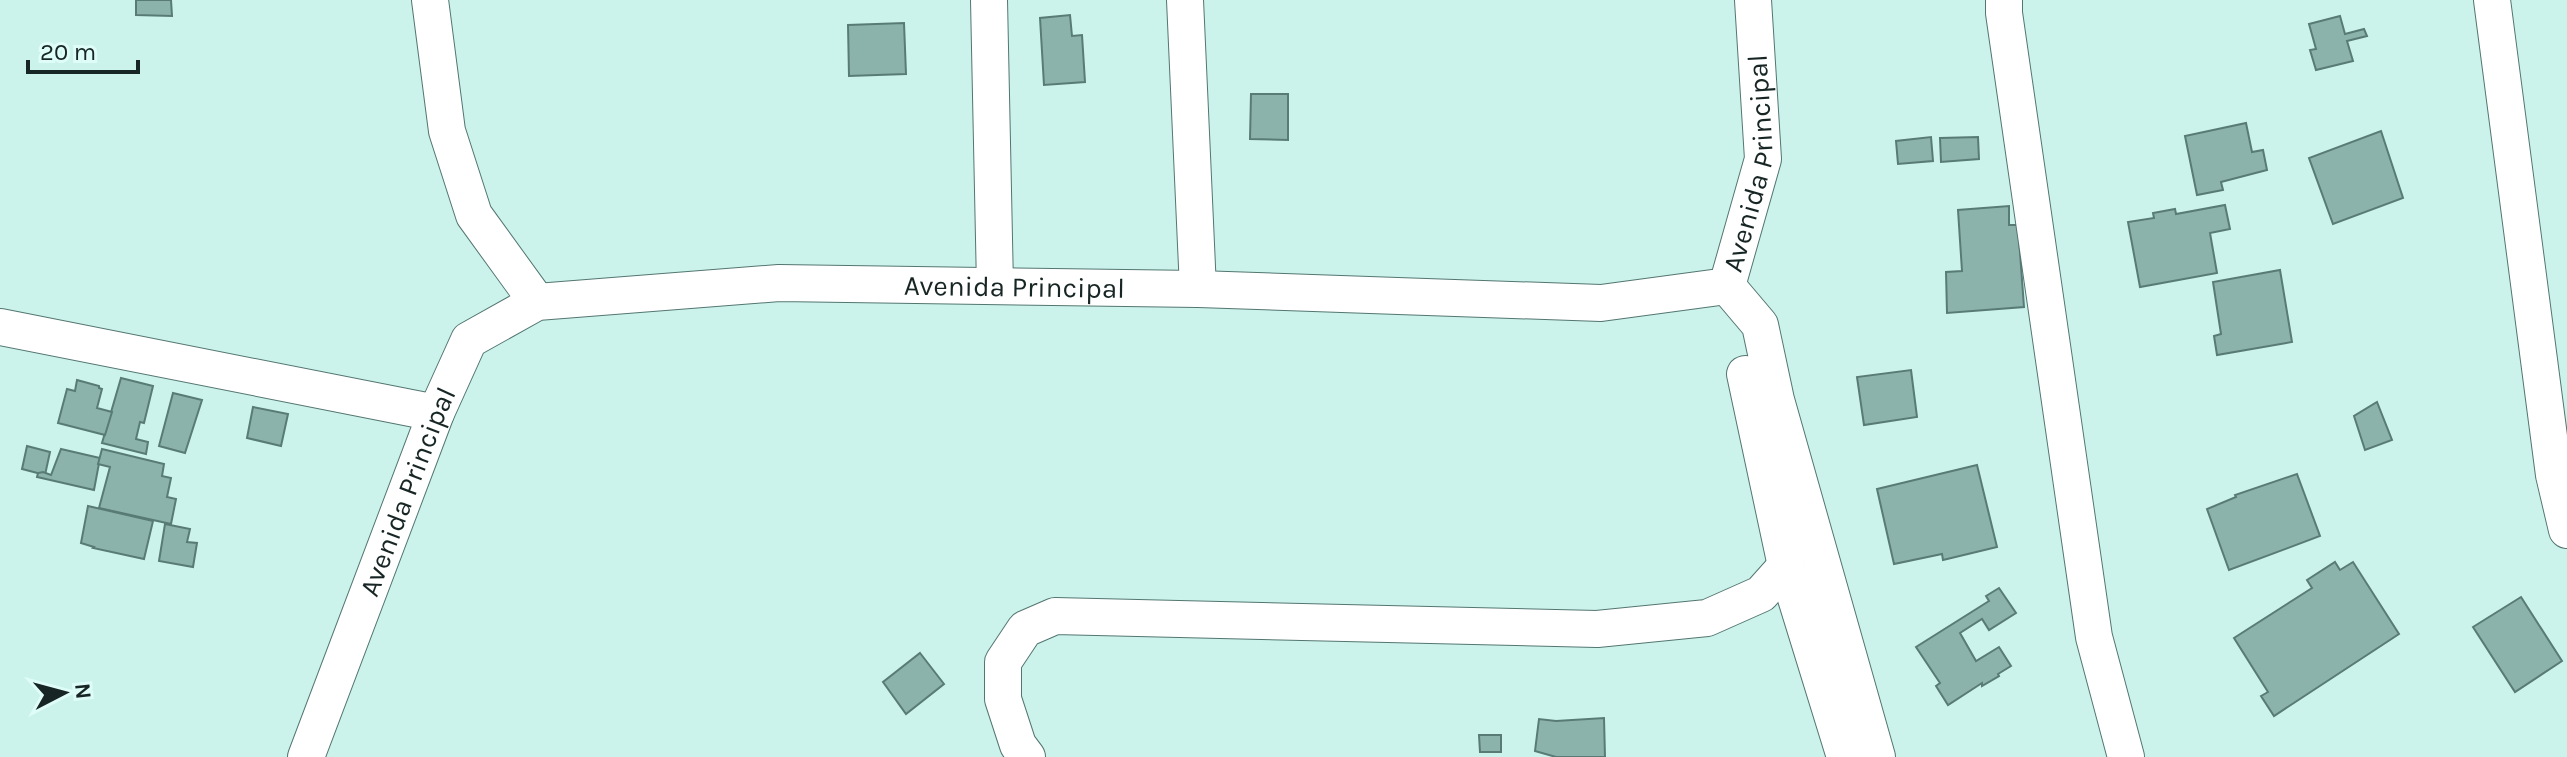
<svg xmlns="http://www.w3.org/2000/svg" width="2567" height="757" font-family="Karla,sans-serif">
  <rect width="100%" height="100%" fill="#ccf2ec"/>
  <g fill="#8cb2ac" stroke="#587b76" stroke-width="2">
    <path d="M136 0H171L172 16 136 15Z"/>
    <path d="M1070 15 1072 36 1082 35 1085 82 1044 85 1040 18Z"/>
    <path d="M2340 16 2345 34 2364 29 2367 36 2347 41 2353 61 2316 70 2310 50 2316 49 2309 24Z"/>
    <path d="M904 23 906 74 849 76 848 25Z"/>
    <path d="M1251 94H1288V140L1250 139Z"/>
    <path d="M2246 123 2252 152 2263 150 2267 170 2221 182 2223 190 2197 195 2185 136Z"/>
    <path d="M2381 131 2403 198 2333 224 2309 158Z"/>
    <path d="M1931 137 1933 161 1898 164 1896 141Z"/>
    <path d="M1978 137 1979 159 1941 162 1940 138Z"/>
    <path d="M2225 205 2230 229 2210 233 2217 273 2140 287 2128 222 2154 218 2153 213 2175 209 2176 214Z"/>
    <path d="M2009 206V225H2018L2024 307 1947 313 1946 272 1962 271 1958 210Z"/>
    <path d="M2280 270 2292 342 2217 355 2214 336 2221 334 2213 282Z"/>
    <path d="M1911 370 1917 417 1864 425 1857 377Z"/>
    <path d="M121 378 153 386 144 423 140 422 136 439 148 442 146 454 102 443Z"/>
    <path d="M77 380 99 386V388L102 389 97 408 112 412 105 435 58 423 67 389 75 391Z"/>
    <path d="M173 393 202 400 185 453 159 446Z"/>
    <path d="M2377 402 2392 440 2365 450 2354 416Z"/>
    <path d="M253 407 288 414 281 446 247 438Z"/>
    <path d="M27 446 50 452 45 475 22 469Z"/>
    <path d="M61 449 100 458 94 490 37 477 38 473 43 472 51 475Z"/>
    <path d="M102 449 164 464 162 476 171 478 167 497 176 499 171 524 99 508 110 467 98 464Z"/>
    <path d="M1977 465 1997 547 1943 560 1942 554 1894 564 1877 489Z"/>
    <path d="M2297 474 2320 536 2229 570 2207 509 2236 497 2235 495Z"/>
    <path d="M88 506 153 521 144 559 93 548 94 547 81 543Z"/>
    <path d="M165 524 190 529 187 542 197 543 193 567 159 561Z"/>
    <path d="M2335 562 2340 570 2353 562 2399 634 2274 716 2261 696 2268 692 2234 638 2312 588 2307 580Z"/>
    <path d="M1999 588 2016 613 1989 630 1982 619 1960 633 1976 661 1999 647 2011 666 1998 674 1999 676 1982 686V683L1948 705 1936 686 1940 683 1916 647 1989 601 1986 596Z"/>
    <path d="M2521 597 2562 661 2515 692 2473 627Z"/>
    <path d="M920 653 944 684 906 714 883 682Z"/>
    <path d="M1604 718 1605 757H1556L1535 751 1539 719 1556 721Z"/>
    <path d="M1479 735H1501V752H1480Z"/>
  </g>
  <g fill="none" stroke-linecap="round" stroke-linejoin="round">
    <g stroke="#537670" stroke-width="38">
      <g id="minor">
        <path d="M430 0 447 131 474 215 537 302"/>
        <path d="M989 0 995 286"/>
        <path d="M1185 0 1198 289"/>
        <path d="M2004 0V13L2094 637 2126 757"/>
        <path d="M2492 0 2554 475 2567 530"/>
        <path d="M1727 286 1760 325 1776 400 1877 757"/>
        <path d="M0 327 436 413"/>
        <path d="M1745 374 1786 566 1845 757"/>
        <path id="s1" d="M306 757 436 413 469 340 537 302 779 283 1198 289 1601 303 1727 286 1763 159 1753 0"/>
        <path d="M1027 757 1018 745 1003 699V662L1025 629 1055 616 1597 629 1707 618 1761 594 1786 566"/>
      </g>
    </g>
    <use href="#minor" stroke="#fff" stroke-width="36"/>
  </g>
  <g text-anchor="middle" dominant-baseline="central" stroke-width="7" stroke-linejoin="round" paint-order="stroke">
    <g font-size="28" fill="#172624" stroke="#dffdf8">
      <text stroke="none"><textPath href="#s1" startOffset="1844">Avenida Principal</textPath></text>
      <text stroke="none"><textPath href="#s1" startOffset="1004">Avenida Principal</textPath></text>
      <text stroke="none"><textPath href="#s1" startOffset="284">Avenida Principal</textPath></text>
    </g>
  </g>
  <g transform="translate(64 693) rotate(84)" stroke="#dffdf8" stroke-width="6" paint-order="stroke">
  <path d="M0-6L14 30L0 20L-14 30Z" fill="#172624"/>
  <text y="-12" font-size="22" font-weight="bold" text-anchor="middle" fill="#172624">N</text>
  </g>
  <path d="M28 60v12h110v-12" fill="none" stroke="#172624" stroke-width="4"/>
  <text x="40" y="60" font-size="24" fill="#172624" stroke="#dffdf8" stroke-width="6" paint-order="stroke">20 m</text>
</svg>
